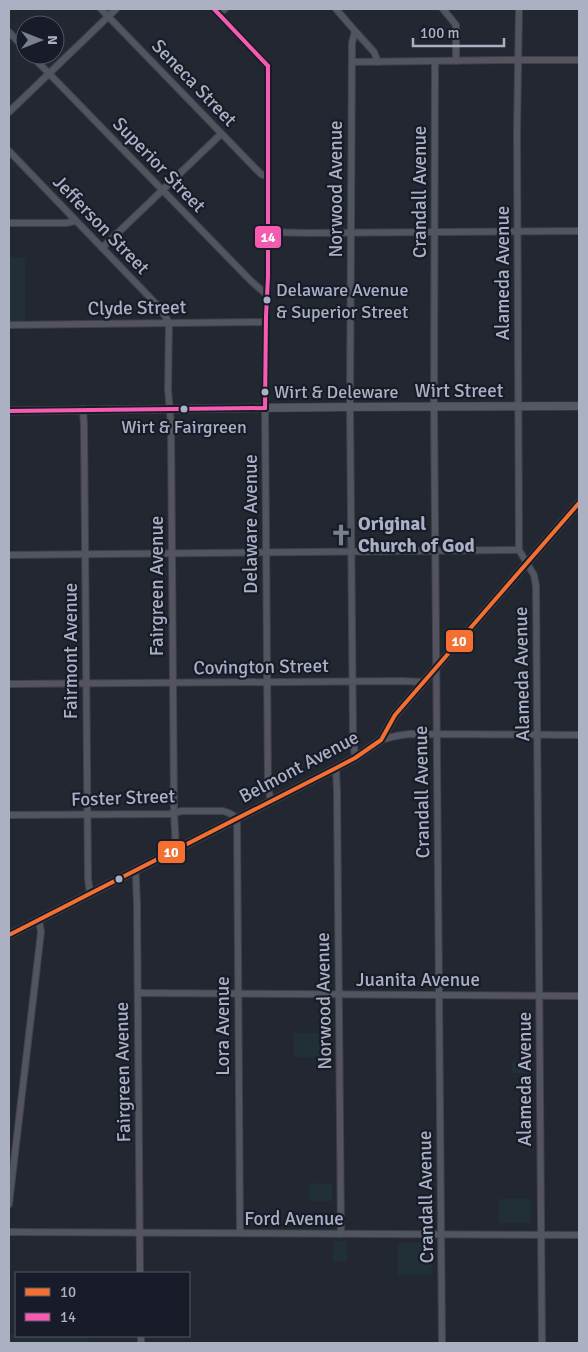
<svg xmlns="http://www.w3.org/2000/svg" width="588" height="1352" font-family="Signika,sans-serif">
  <rect width="100%" height="100%" fill="#232730"/>
  <g fill="#213036">
    <path d="M9 258H25V324L9 325Z"/>
    <rect x="294" y="1033" width="31" height="24"/>
    <path d="M529 1060V1073H512V1061Z"/>
    <path d="M309 1183 332 1184V1201H309Z"/>
    <rect x="499" y="1199" width="32" height="24"/>
    <rect x="333" y="1241" width="14" height="20"/>
    <rect x="398" y="1243" width="34" height="32"/>
    <path d="M9 1334H16V1336H88L89 1343H9Z"/>
  </g>
  <g fill="none" stroke-linecap="round" stroke-linejoin="round">
    <g stroke="#3f4149" stroke-width="8">
      <g id="minor">
        <path d="M101 9 252 165 261 174 268 177"/>
        <path d="M214 9 268 66V277L266 316 265 408 268 788 271 801"/>
        <path d="M336 9 355 31 352 43 350 407 353 736 355 758"/>
        <path d="M443 9 456 25V61"/>
        <path d="M519 9 517 132 519 550 534 575 536 586 542 1343"/>
        <path d="M219 14 225 9"/>
        <path d="M355 31 374 52 378 62"/>
        <path d="M9 32 25 49"/>
        <path d="M31 55 251 281 266 294"/>
        <path d="M435 61 434 407 442 1343"/>
        <path d="M352 62 504 60H579"/>
        <path d="M9 112 116 9"/>
        <path d="M9 151 161 309 169 323 168 389 171 425 174 813 176 849"/>
        <path d="M9 223H66L75 221"/>
        <path d="M268 232 308 233 579 231"/>
        <path d="M102 248 221 134"/>
        <path d="M9 325 266 322"/>
        <path d="M83 409 84 425 88 879 90 893"/>
        <path d="M9 555 519 550"/>
        <path d="M9 684 402 681 423 682"/>
        <path d="M381 740 396 736 409 734 579 735"/>
        <path d="M336 768 337 792 341 1234"/>
        <path d="M9 815 169 814 182 811H223L229 813 237 818 240 1233"/>
        <path d="M135 870 136 879 137 905 140 1273"/>
        <path d="M138 993 579 996"/>
        <path d="M9 1204 41 932 39 920"/>
        <path d="M9 1232 579 1235"/>
        <path d="M141 1336V1343"/>
      </g>
    </g>
    <g stroke="#40444d" stroke-width="9">
      <g id="major">
        <path d="M9 411 347 407 579 406"/>
        <path d="M9 935 336 768 355 758 381 740 395 715 579 503"/>
      </g>
    </g>
    <use href="#minor" stroke="#52555e" stroke-width="6"/>
    <use href="#major" stroke="#555761" stroke-width="8"/>
    <g stroke="#181c2a" stroke-width="8">
      <path id="bus-1" d="M9 935 336 768 355 758 381 740 395 715 579 503"/>
    </g>
    <g stroke="#181c2a" stroke-width="8">
      <g id="bus-2">
        <path d="M214 9 268 66"/>
        <path d="M265 408 266 316 268 277V66"/>
        <path d="M9 411 265 408"/>
      </g>
    </g>
    <use href="#bus-1" stroke="#f46f30" stroke-width="4"/>
    <use href="#bus-2" stroke="#f75aaf" stroke-width="4"/>
  </g>
  <defs>
    <g id="church-bare" transform="scale(1.725)"><path d="M-1.2-6h2.4v3.5h3.3v2.4h-3.3V6h-2.4V-.1h-3.3v-2.4h3.3Z" fill="#7b8090" stroke="#181c2a" stroke-width="2.5" paint-order="stroke"/></g>
  </defs>
  <g fill-rule="evenodd">
    <use href="#church-bare" x="341" y="535"/>
  </g>
  <g fill="#abb0c3" stroke="#181c2a" stroke-width="2">
    <circle cx="267" cy="300" r="4.5"/>
    <circle cx="265" cy="392" r="4.5"/>
    <circle cx="184" cy="409" r="4.5"/>
    <circle cx="119" cy="879" r="4.5"/>
  </g>
  <g text-anchor="middle" dominant-baseline="central" stroke-width="4.5" stroke-linejoin="round" paint-order="stroke">
    <g font-size="18" fill="#abb0c3" stroke="#181c2a" text-anchor="start">
      <text x="276" y="290">Delaware Avenue<tspan x="276" dy="22">&amp; Superior Street</tspan></text>
      <text x="274" y="392">Wirt &amp; Deleware</text>
      <text x="184" y="427" text-anchor="middle">Wirt &amp; Fairgreen</text>
    </g>
    <g font-size="19" fill="#abb0c3" stroke="#181c2a">
      <text transform="translate(194 83) rotate(46)">Seneca Street</text>
      <text transform="translate(159 165) rotate(46)">Superior Street</text>
      <text transform="translate(336 189) rotate(-90)">Norwood Avenue</text>
      <text transform="translate(420 192) rotate(-90)">Crandall Avenue</text>
      <text transform="translate(101 225) rotate(46)">Jefferson Street</text>
      <text transform="translate(503 273) rotate(-90)">Alameda Avenue</text>
      <text transform="translate(137 308) rotate(-1)">Clyde Street</text>
      <text x="459" y="391">Wirt Street</text>
      <text transform="translate(251 524) rotate(-90)">Delaware Avenue</text>
      <text transform="translate(157 586) rotate(-90)">Fairgreen Avenue</text>
      <text transform="translate(71 651) rotate(-90)">Fairmont Avenue</text>
      <text transform="translate(261 667) rotate(-1)">Covington Street</text>
      <text transform="translate(522 674) rotate(-91)">Alameda Avenue</text>
      <text transform="translate(299 767) rotate(-28)">Belmont Avenue</text>
      <text transform="translate(422 792) rotate(-91)">Crandall Avenue</text>
      <text transform="translate(123 798) rotate(-2)">Foster Street</text>
      <text x="418" y="980">Juanita Avenue</text>
      <text transform="translate(324 1001) rotate(-91)">Norwood Avenue</text>
      <text transform="translate(223 1026) rotate(-90)">Lora Avenue</text>
      <text transform="translate(123 1072) rotate(-91)">Fairgreen Avenue</text>
      <text transform="translate(525 1079) rotate(-90)">Alameda Avenue</text>
      <text transform="translate(426 1197) rotate(-91)">Crandall Avenue</text>
      <text x="294" y="1219">Ford Avenue</text>
    </g>
    <g font-size="19" font-weight="bold" fill="#abb0c3" stroke="#181c2a" text-anchor="start">
      <text x="358" y="524">Original<tspan x="358" dy="22">Church of God</tspan></text>
    </g>
  </g>
  <g stroke="#181c2a" stroke-width="2">
    <rect x="254" y="225" width="28" height="24" rx="5" fill="#f75aaf"/>
    <rect x="445" y="629" width="29" height="24" rx="5" fill="#f46f30"/>
    <rect x="157" y="840" width="29" height="24" rx="5" fill="#f46f30"/>
  </g>
  <g font-size="14" text-anchor="middle" font-weight="bold" fill="#fff">
    <text x="268" y="242">14</text>
    <text x="459" y="646">10</text>
    <text x="171" y="857">10</text>
  </g>
  <rect width="588" height="1352" fill="none" stroke="#abb0c3" stroke-width="20"/>
  <rect x="15" y="1272" width="175" height="65" fill="#181c2a" stroke="#535767"/>
  <rect x="25" y="1288" width="25" height="8" fill="#f46f30" stroke="#535767"/>
  <text x="60" y="1297" font-size="15" fill="#abb0c3">10</text>
  <rect x="25" y="1313" width="25" height="8" fill="#f75aaf" stroke="#535767"/>
  <text x="60" y="1322" font-size="15" fill="#abb0c3">14</text>
  <g transform="translate(40 40) rotate(90)"><circle r="24" fill="#181c2a" stroke="#535767"/>
  <path d="M0-4L9 19L0 12L-9 19Z" fill="#7b8090"/>
  <text y="-8" font-size="14" font-weight="bold" text-anchor="middle" fill="#abb0c3">N</text>
  </g>
  <path d="M413 38v8h91v-8" fill="none" stroke="#abb0c3" stroke-width="2.5"/>
  <text x="420" y="38" font-size="15" fill="#abb0c3" stroke="#181c2a" stroke-width="4" paint-order="stroke">100 m</text>
</svg>
